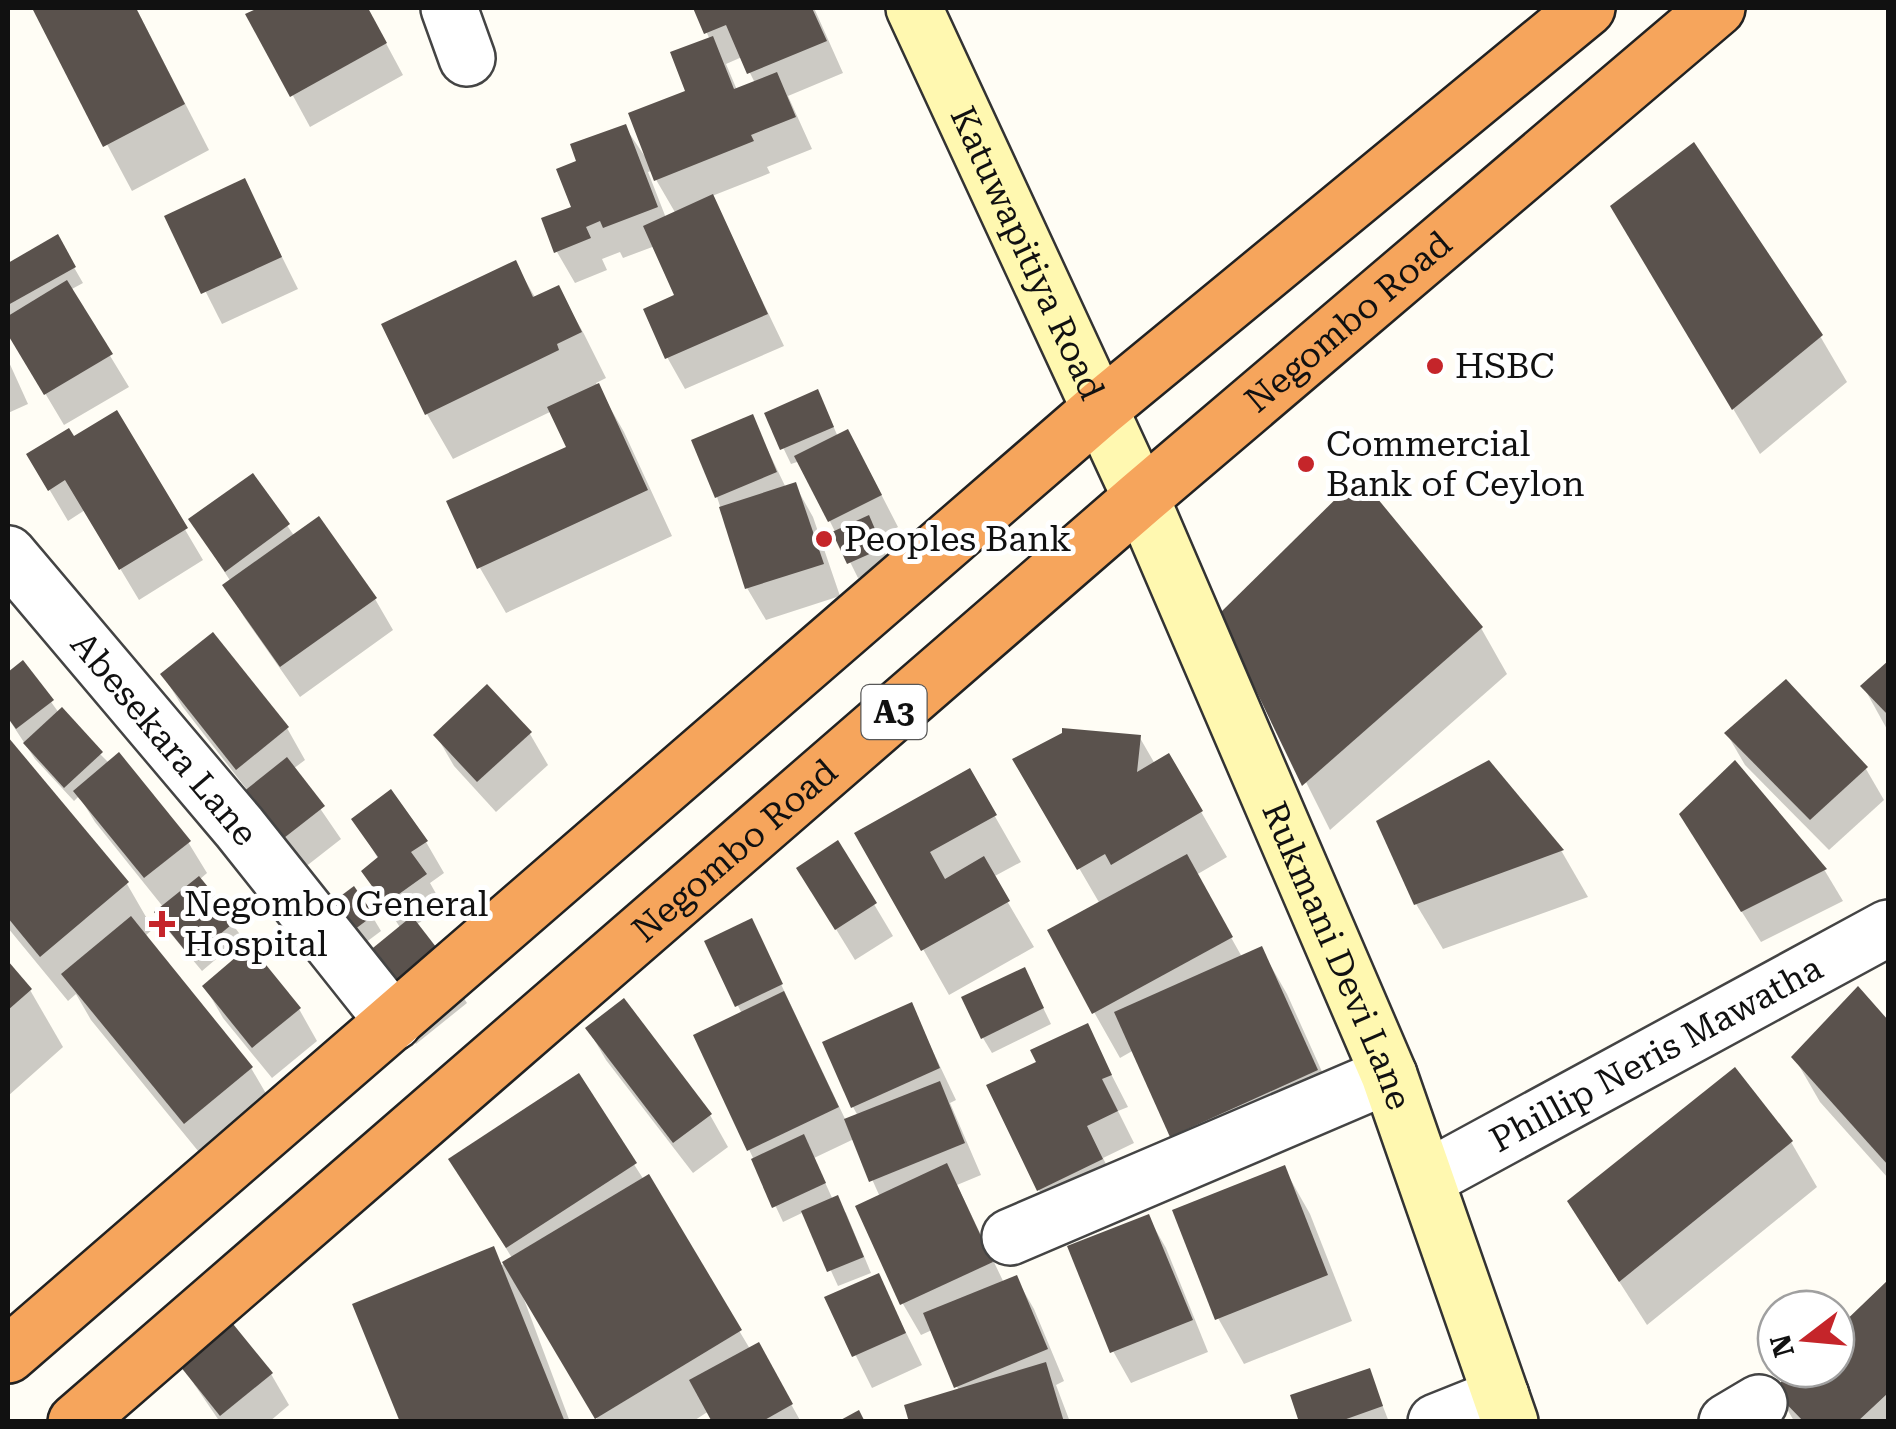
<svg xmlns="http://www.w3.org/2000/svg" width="1896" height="1429" font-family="'Roboto Serif',serif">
  <rect width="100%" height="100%" fill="#fffdf5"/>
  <g fill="#0003" fill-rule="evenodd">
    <path d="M34 8H136L209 150 132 191Z"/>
    <path d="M263 8H367L403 75 310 127 249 15Z"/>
    <path d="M696 8H814L843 73 788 96 812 149 767 167 770 173 712 196 784 346 685 389 667 357 678 296 655 246 623 258 620 252 602 259 607 270 575 283 557 252 574 208 579 162 625 127 650 164 710 40ZM742 57 755 83 737 90 726 64ZM651 171 676 214 666 218 648 172Z"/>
    <path d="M244 181 298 289 222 324 168 217Z"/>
    <path d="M57 238 83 283 70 290 129 387 64 425 8 331V265Z"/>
    <path d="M1640 252 1820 336 1847 382 1760 454Z"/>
    <path d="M515 263 536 299 558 288 584 334 606 378 596 383 624 432 672 536 506 613 480 568 569 448 552 411 453 459 427 414Z"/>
    <path d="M8 360 28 404 8 413Z"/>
    <path d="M825 407 838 437 865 463 898 527 878 537 890 564 858 578 800 461 791 464 767 414Z"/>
    <path d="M116 413 203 560 139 600 85 510 68 521 29 455 73 439Z"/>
    <path d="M752 417 786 488 795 485 813 517 840 596 766 620 747 588 717 497Z"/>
    <path d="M253 476 295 537 375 599 393 630 300 697 244 617 226 586 231 582 191 520Z"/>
    <path d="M1222 614 1481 628 1507 674 1330 830Z"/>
    <path d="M23 663 59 713 188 842 207 873 199 880 242 937 202 971 166 928 158 913 164 908 95 822 79 796 74 801 35 759 8 718V675Z"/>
    <path d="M1888 665V731L1863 686Z"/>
    <path d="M163 675 287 728 305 760 293 769 341 839 286 882 248 791 182 706Z"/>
    <path d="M1786 682 1866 769 1884 800 1829 850 1745 765 1727 734Z"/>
    <path d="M530 734 548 765 496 812 454 766 436 735Z"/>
    <path d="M1140 738 1155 764 1169 756 1227 857 1196 875 1242 957 1261 949 1287 994 1342 1116 1198 1181 1134 1050 1120 1058 1094 1012 1100 904 1016 760Z"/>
    <path d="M8 741 127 884 153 929 145 936 251 1068 278 1114 212 1168 91 1020 76 994 68 1001 8 928Z"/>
    <path d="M1488 763 1562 852 1588 897 1443 949 1416 904Z"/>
    <path d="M1735 764 1825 871 1843 901 1761 942 1700 846Z"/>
    <path d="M969 771 1021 862 993 877 1034 947 949 995 858 834Z"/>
    <path d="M354 819 426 842 444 873 430 883 443 906 416 925 467 1003 416 1044 386 1007 401 929 364 871 379 860Z"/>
    <path d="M838 844 893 936 855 960 818 900Z"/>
    <path d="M372 916 381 931 349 955 330 928Z"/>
    <path d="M751 921 846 1121 858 1116 853 1107 911 1005 956 1100 950 1103 981 1175 957 1185 1004 1283 1016 1278 1034 1309 1064 1381 1056 1385 1070 1422H912L959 1391 932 1330 921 1335 903 1304 858 1207 880 1197 854 1139 814 1158 833 1200 846 1213 871 1273 838 1286 804 1212 783 1222 696 1036 742 1014 707 943Z"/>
    <path d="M8 964 30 990 63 1047 8 1096Z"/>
    <path d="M1032 985 1051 1024 992 1053 983 1038Z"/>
    <path d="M205 987 299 1009 317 1041 272 1078 223 1018Z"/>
    <path d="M1858 990 1888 1024V1178L1820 1102 1794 1057Z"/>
    <path d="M1087 1027 1128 1107 1118 1111 1134 1143 1103 1158 1119 1191 1057 1221 1039 1190V1063Z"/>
    <path d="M588 1029 710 1115 728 1147 693 1173 606 1060Z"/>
    <path d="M578 1077 644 1180 648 1178 750 1349 758 1345 801 1422H715L709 1411 692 1422H599L519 1286 570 1422H403L502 1265 512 1258 452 1160Z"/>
    <path d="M1791 1142 1817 1187 1647 1325 1597 1247Z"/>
    <path d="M1284 1168 1310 1214 1352 1321 1244 1364 1218 1318Z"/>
    <path d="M1148 1217 1166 1248 1208 1352 1131 1383 1113 1351Z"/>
    <path d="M878 1276 922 1365 872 1388 827 1298Z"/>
    <path d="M1888 1283V1422L1794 1421 1776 1390 1798 1369H1836V1333Z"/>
    <path d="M179 1362 271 1374 289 1405 269 1422H220Z"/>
    <path d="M1369 1371 1389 1422H1302Z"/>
  </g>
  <g fill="#5a524d">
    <path d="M32 8H136L185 104 103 147Z"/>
    <path d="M258 8H368L387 43 290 97 245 14Z"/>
    <path d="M693 8H812L827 41 747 74 726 25 704 34Z"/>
    <path d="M713 36 734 89 777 72 796 117 751 135 754 141 654 181 628 113 685 91 670 52Z"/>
    <path d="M626 124 658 207 603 228 600 221 586 227 591 238 554 253 541 218 571 207 556 169 576 161 570 144Z"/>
    <path d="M1694 142 1823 335 1732 410 1610 206Z"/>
    <path d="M245 178 282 257 201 294 164 216Z"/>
    <path d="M713 194 768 314 665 359 643 309 674 295 643 226Z"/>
    <path d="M58 234 76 267 8 305V263Z"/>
    <path d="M516 260 533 297 559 285 582 332 557 344 559 350 425 415 381 324Z"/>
    <path d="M67 280 113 354 44 395 8 335V316Z"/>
    <path d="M599 383 648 490 477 569 446 501 566 447 547 407Z"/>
    <path d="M818 389 834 427 780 450 764 413Z"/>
    <path d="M117 410 188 528 119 570 65 480 48 491 26 454 69 428 74 436Z"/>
    <path d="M753 414 777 472 715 498 691 440Z"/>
    <path d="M848 429 882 495 828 522 794 456Z"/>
    <path d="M253 473 290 524 225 572 188 519Z"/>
    <path d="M1359 476 1483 627 1302 786 1219 614Z"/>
    <path d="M796 482 824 564 745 589 719 507Z"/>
    <path d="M869 515 883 548 847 564 832 532Z"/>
    <path d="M319 516 377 598 280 667 222 585Z"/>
    <path d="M213 632 289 727 236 770 160 674Z"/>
    <path d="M23 660 54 700 16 729 8 718V672Z"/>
    <path d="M1888 661V715L1860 686Z"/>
    <path d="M1786 679 1868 767 1810 820 1724 733Z"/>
    <path d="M487 684 532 732 477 782 433 735Z"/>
    <path d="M62 707 103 752 64 788 23 743Z"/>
    <path d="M1062 728 1141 735 1137 772 1169 753 1203 811 1111 865 1105 854 1077 870 1012 759 1062 733Z"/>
    <path d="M8 737 129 882 40 957 8 918Z"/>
    <path d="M119 752 191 841 144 878 73 791Z"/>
    <path d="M287 757 325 806 266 852 228 804Z"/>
    <path d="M1489 760 1564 850 1414 905 1376 821Z"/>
    <path d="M1735 760 1827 869 1741 912 1679 814Z"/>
    <path d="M970 768 997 815 930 852 945 879 984 856 1010 901 921 951 854 833Z"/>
    <path d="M391 789 428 841 411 852 427 874 385 904 361 871 378 857 351 819Z"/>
    <path d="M838 840 877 903 835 930 796 868Z"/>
    <path d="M1187 854 1233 937 1092 1014 1047 930Z"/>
    <path d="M199 876 236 921 191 958 154 912Z"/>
    <path d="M354 886 374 915 339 941 318 913Z"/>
    <path d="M131 916 253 1067 184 1124 61 974Z"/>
    <path d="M412 916 443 956 388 1000 357 961Z"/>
    <path d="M752 918 783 984 735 1007 704 941Z"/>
    <path d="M250 945 301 1008 252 1048 202 986Z"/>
    <path d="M1262 946 1318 1070 1170 1137 1114 1012Z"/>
    <path d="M8 961 32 989 8 1010Z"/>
    <path d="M1025 967 1044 1008 981 1039 961 997Z"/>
    <path d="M1858 986 1888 1020V1165L1791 1057Z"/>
    <path d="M784 991 839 1107 747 1151 693 1035Z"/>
    <path d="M624 998 712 1114 673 1143 585 1028Z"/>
    <path d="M912 1002 940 1068 851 1108 822 1042Z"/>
    <path d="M1088 1023 1112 1075 1102 1079 1118 1111 1087 1126 1103 1159 1037 1191 986 1085 1036 1062 1030 1050Z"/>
    <path d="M1735 1067 1793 1141 1619 1282 1567 1201Z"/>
    <path d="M579 1073 637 1163 506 1248 448 1159Z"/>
    <path d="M940 1081 965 1143 869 1182 844 1119Z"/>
    <path d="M804 1134 826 1183 772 1208 751 1159Z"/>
    <path d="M947 1163 993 1262 900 1305 855 1206Z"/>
    <path d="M1285 1165 1328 1275 1215 1320 1172 1210Z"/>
    <path d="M649 1174 742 1330 595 1419 502 1262Z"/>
    <path d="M838 1195 864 1257 827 1272 801 1211Z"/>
    <path d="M1149 1214 1193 1320 1110 1353 1067 1246Z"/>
    <path d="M494 1246 565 1422H400L352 1304Z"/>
    <path d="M879 1273 906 1333 852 1357 824 1297Z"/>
    <path d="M1017 1275 1048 1349 954 1388 923 1313Z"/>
    <path d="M1888 1280V1393L1857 1422H1804L1773 1390 1794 1369H1836V1330Z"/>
    <path d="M229 1319 273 1373 220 1416 176 1361Z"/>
    <path d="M759 1342 793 1404 761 1422H712L689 1380Z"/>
    <path d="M1046 1362 1064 1422H909L904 1405Z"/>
    <path d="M1370 1368 1383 1406 1338 1422H1299L1290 1395Z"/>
    <path d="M859 1410 865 1422H837Z"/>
  </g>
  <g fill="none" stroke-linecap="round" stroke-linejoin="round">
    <g stroke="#444" stroke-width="60">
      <g id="street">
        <path d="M449 8 467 58"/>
        <path id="s1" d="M8 554 239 827 394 1022"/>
        <path id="s2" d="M1426 1179 1888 928"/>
        <path d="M1010 1237 1389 1075"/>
        <path d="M1436 1422 1501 1396"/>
        <path d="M1727 1422 1759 1403"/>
      </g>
    </g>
    <g stroke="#333" stroke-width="60">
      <g id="secondary">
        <path id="s3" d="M914 8 1141 498 1389 1075 1510 1422"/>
      </g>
    </g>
    <g stroke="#222" stroke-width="60">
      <g id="highway">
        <path d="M8 1355 1100 409 1587 8"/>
        <path id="s4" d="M76 1422 1141 498 1717 8"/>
      </g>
    </g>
    <use href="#street" stroke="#fff" stroke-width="55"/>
    <use href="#secondary" stroke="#fff8b0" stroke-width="55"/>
    <use href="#highway" stroke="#f6a55c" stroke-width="55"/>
  </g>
  <g fill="#c5252a" stroke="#fff" stroke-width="4">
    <circle cx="1435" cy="366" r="10"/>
    <circle cx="1306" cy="464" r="10"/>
    <circle cx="824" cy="539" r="10"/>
    <path d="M157 909h10v10h10v10h-10v10h-10v-10h-10v-10h10z"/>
  </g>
  <g text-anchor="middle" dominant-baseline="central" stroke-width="10" stroke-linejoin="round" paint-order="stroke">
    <rect fill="#fff" stroke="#585858" stroke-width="2.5" x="861.5" y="685" width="65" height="54" rx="8"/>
    <g font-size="32" font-weight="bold" fill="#111">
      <text x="894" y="712">A3</text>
    </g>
    <g font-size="35" fill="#111" stroke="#fff">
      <text stroke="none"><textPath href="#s3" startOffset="270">Katuwapitiya Road</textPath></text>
      <text stroke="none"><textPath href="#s4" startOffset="1682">Negombo Road</textPath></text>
      <text stroke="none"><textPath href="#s1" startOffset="242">Abesekara Lane</textPath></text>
      <text stroke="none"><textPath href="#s4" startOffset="872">Negombo Road</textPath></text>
      <text stroke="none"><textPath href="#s3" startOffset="1038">Rukmani Devi Lane</textPath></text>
      <text stroke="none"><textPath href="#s2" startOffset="262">Phillip Neris Mawatha</textPath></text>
    </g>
    <g font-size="35" fill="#111" stroke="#fff" text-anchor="start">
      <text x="1455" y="366">HSBC</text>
      <text x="1326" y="444">Commercial<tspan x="1326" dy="40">Bank of Ceylon</tspan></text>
      <text x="844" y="539">Peoples Bank</text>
      <text x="184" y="904">Negombo General<tspan x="184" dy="40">Hospital</tspan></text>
    </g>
  </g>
  <rect width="1896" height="1429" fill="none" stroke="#111111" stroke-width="20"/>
  <g transform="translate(1806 1339) rotate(254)"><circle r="48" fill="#ffffff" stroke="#a0a0a0" stroke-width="2.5"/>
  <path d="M0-8L18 38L0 25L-18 38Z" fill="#c5252a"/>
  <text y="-15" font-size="28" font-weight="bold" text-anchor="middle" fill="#111111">N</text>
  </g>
</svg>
